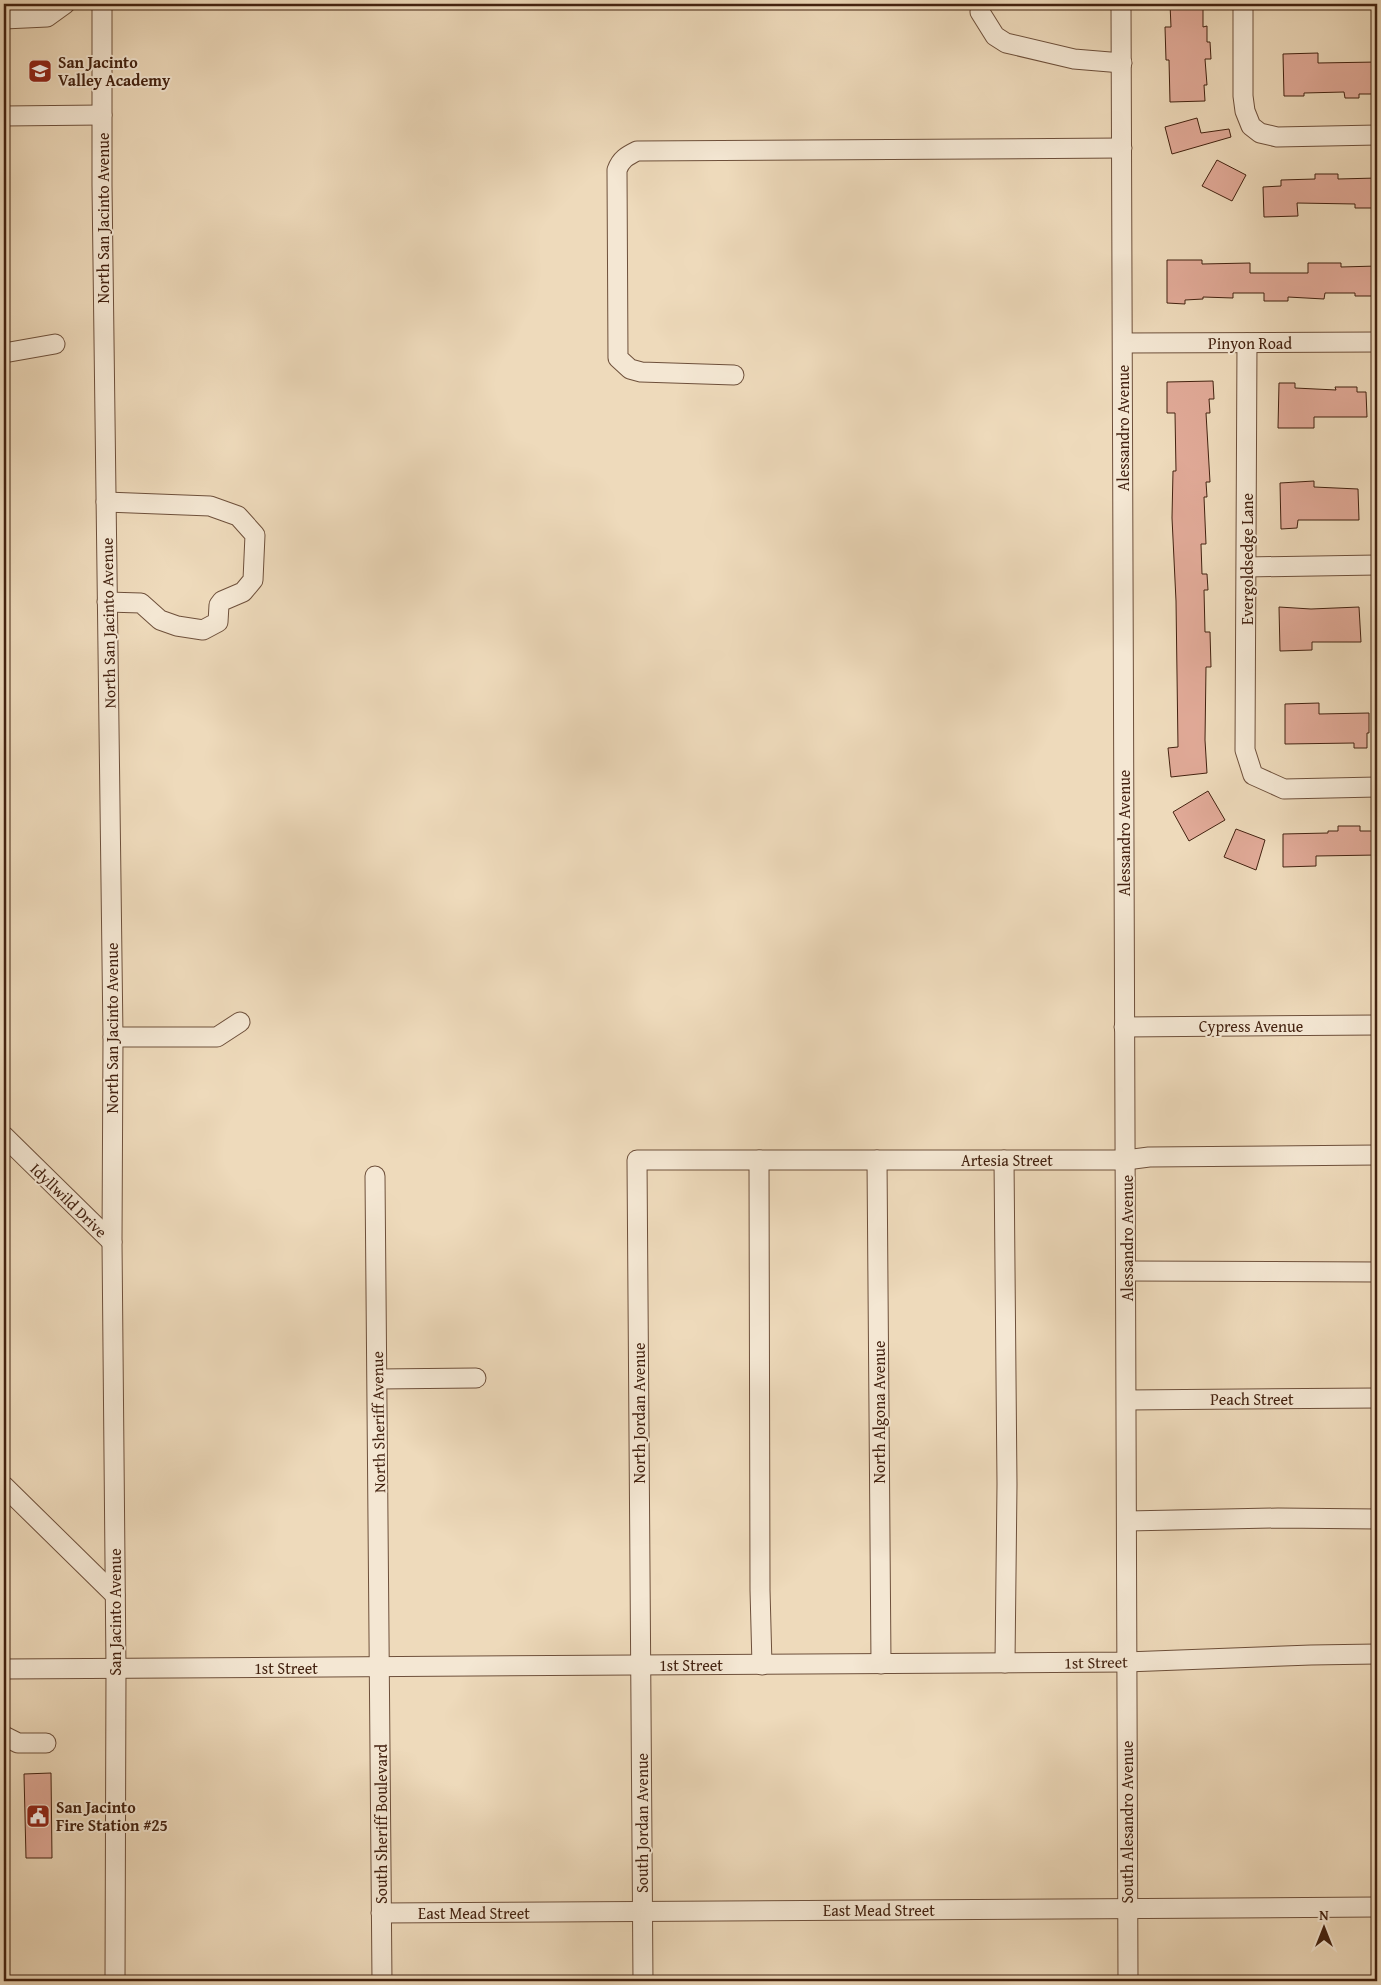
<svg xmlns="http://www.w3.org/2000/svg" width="1381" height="1985" font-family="'Gentium Book Plus',serif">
  <rect width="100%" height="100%" fill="#eedabb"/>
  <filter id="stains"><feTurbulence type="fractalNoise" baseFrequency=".004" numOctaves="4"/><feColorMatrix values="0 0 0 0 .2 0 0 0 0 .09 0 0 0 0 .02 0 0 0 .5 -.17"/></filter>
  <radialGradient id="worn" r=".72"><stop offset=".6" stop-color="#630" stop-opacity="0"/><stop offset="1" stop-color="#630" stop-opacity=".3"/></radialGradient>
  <g fill="#e1aa98" stroke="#432210">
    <path d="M1170 4H1203V27L1207 26V42H1210L1211 59H1205L1207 85H1204L1205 101 1170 102 1169 60H1166L1165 27H1171Z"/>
    <path d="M1318 53V63L1377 62V94H1359V98H1345L1344 92 1304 93V96H1284L1283 54Z"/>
    <path d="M1197 118 1201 133 1229 129 1231 137 1172 154 1165 127Z"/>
    <path d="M1217 160 1246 175 1232 201 1202 186Z"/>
    <path d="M1315 174H1338V179L1377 178V208H1355V204L1297 203 1298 216 1264 217 1263 187 1281 186V180L1315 179Z"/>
    <path d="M1167 260H1202V264L1250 263V273H1308V263H1341V267L1377 266V296H1355V293H1325L1324 299 1288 297V301H1264V293H1233V298L1203 297V299L1185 300V304L1167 303Z"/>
    <path d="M1213 381 1214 399H1209L1210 413H1206L1210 482H1206L1207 497H1204L1206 544H1201L1202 574H1207L1208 590H1204L1205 632H1210L1211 667H1206L1205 740 1207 773 1171 777 1168 748 1178 747 1176 601 1172 518 1173 471H1176L1175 413H1167V382Z"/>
    <path d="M1279 383H1295V388L1336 390 1335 387H1357V392H1366L1367 417H1314V428H1278Z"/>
    <path d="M1314 481V487L1358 489 1359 520H1298L1297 528 1281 529 1280 483Z"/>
    <path d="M1279 607 1311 609 1359 607 1361 642H1312V650L1280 651Z"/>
    <path d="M1319 703V714L1369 713V733H1367V748H1354V743L1285 744V704Z"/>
    <path d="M1208 791 1225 820 1189 841 1173 812Z"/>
    <path d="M1338 826H1360V831H1377V855L1316 856V866L1283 867V834L1328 833V831H1338Z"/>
    <path d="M1236 829 1265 840 1256 870 1224 857Z"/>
    <path d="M51 1773 52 1858H26L24 1774Z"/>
  </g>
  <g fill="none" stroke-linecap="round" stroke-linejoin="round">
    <g stroke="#6e503b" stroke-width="21">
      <g id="minor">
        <path d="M102 4V185L113 1037 112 1242 116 1669 115 1981"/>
        <path d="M1121 4 1128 1981"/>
        <path d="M1243 4V96L1245 111 1251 126 1260 133 1277 137 1377 135"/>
        <path d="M980 12 995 36 1006 43 1074 59 1122 63"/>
        <path d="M4 19 47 17 65 4"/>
        <path d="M4 116 102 115"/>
        <path d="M1123 343 1377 342"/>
        <path d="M1247 343 1245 750 1253 775 1284 789 1377 787"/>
        <path d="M4 353 55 344"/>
        <path d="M734 375 641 372 630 369 618 358 617 170C621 159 627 156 637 151L1122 148"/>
        <path d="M106 502 210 506 238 516 255 535 253 580 243 592 222 601 219 605 218 622 203 630 177 626 160 620 141 603 107 602"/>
        <path d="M1247 567 1377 565"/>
        <path d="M1124 1027 1377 1025"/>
        <path d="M113 1037H217L240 1022"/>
        <path d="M4 1136 112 1242"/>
        <path d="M759 1160 760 1590 762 1665"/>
        <path d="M877 1160 881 1664"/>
        <path d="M1004 1160 1007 1484 1005 1663"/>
        <path d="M375 1176 382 1981"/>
        <path d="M1127 1271 1377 1272"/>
        <path d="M378 1379 476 1378"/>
        <path d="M1127 1400 1377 1398"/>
        <path d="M4 1486 115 1595"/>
        <path d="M1127 1521 1278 1518 1377 1519"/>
        <path d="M4 1669 1126 1662 1311 1655 1377 1654"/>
        <path d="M4 1736 18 1743H46"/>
        <path d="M381 1913 1377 1907"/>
        <path d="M643 1981 637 1160H1126L1149 1157 1377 1155"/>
      </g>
    </g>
    <use href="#minor" stroke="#f4e7d3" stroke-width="19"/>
  </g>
  <defs>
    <g id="school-square" transform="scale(1.25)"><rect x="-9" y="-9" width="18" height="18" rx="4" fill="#8f2418" stroke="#f4e7d3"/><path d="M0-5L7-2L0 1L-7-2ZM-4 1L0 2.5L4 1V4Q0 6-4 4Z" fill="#fff"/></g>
    <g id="civic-square" transform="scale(1.25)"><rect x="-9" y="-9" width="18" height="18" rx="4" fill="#8f2418" stroke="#f4e7d3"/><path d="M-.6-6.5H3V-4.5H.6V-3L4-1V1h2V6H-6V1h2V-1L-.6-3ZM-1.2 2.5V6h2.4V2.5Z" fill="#fff"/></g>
  </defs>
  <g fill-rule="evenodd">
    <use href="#school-square" x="40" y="71"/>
    <use href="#civic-square" x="38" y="1816"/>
  </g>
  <g text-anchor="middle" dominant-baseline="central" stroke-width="4" stroke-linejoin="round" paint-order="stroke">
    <g font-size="16" font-weight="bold" fill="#432210" stroke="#f4e7d3" text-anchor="start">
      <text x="58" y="62">San Jacinto<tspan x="58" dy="18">Valley Academy</tspan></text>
      <text x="56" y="1807">San Jacinto<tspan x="56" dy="18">Fire Station #25</tspan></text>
    </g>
    <g font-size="16" fill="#432210" stroke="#f4e7d3">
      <text transform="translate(103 218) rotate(-90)">North San Jacinto Avenue</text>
      <text x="1250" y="343">Pinyon Road</text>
      <text transform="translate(1123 428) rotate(-90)">Alessandro Avenue</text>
      <text transform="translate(1247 559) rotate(-90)">Evergoldsedge Lane</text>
      <text transform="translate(108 623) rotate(-91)">North San Jacinto Avenue</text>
      <text transform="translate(1124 833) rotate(-90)">Alessandro Avenue</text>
      <text x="1251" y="1026">Cypress Avenue</text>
      <text transform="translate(112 1028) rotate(-90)">North San Jacinto Avenue</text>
      <text x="1007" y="1160">Artesia Street</text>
      <text transform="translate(69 1200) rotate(44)">Idyllwild Drive</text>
      <text transform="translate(1127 1238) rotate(-90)">Alessandro Avenue</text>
      <text x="1252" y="1399">Peach Street</text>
      <text transform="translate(879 1412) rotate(-90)">North Algona Avenue</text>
      <text transform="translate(639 1413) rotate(-90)">North Jordan Avenue</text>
      <text transform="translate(378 1422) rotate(-91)">North Sheriff Avenue</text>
      <text transform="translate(115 1612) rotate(-90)">San Jacinto Avenue</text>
      <text transform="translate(1096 1662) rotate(-1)">1st Street</text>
      <text x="691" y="1665">1st Street</text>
      <text x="286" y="1668">1st Street</text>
      <text transform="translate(1127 1822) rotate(-90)">South Alesandro Avenue</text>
      <text transform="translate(642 1823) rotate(-90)">South Jordan Avenue</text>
      <text transform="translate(381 1824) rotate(-90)">South Sheriff Boulevard</text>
      <text x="879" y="1910">East Mead Street</text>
      <text x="474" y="1913">East Mead Street</text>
    </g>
  </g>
  <rect width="1381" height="1985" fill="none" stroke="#eedabb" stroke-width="20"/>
  <rect x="5" y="5" width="1371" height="1975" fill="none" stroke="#432210" stroke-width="2.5"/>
  <rect x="10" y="10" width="1361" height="1965" fill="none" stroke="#432210"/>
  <g transform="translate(1324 1928)" stroke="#f4e7d3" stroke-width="4" paint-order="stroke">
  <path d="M0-4L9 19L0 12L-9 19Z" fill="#432210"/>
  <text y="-8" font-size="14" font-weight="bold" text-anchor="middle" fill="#432210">N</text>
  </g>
  <rect width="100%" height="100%" filter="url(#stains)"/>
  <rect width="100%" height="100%" fill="url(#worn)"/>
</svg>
